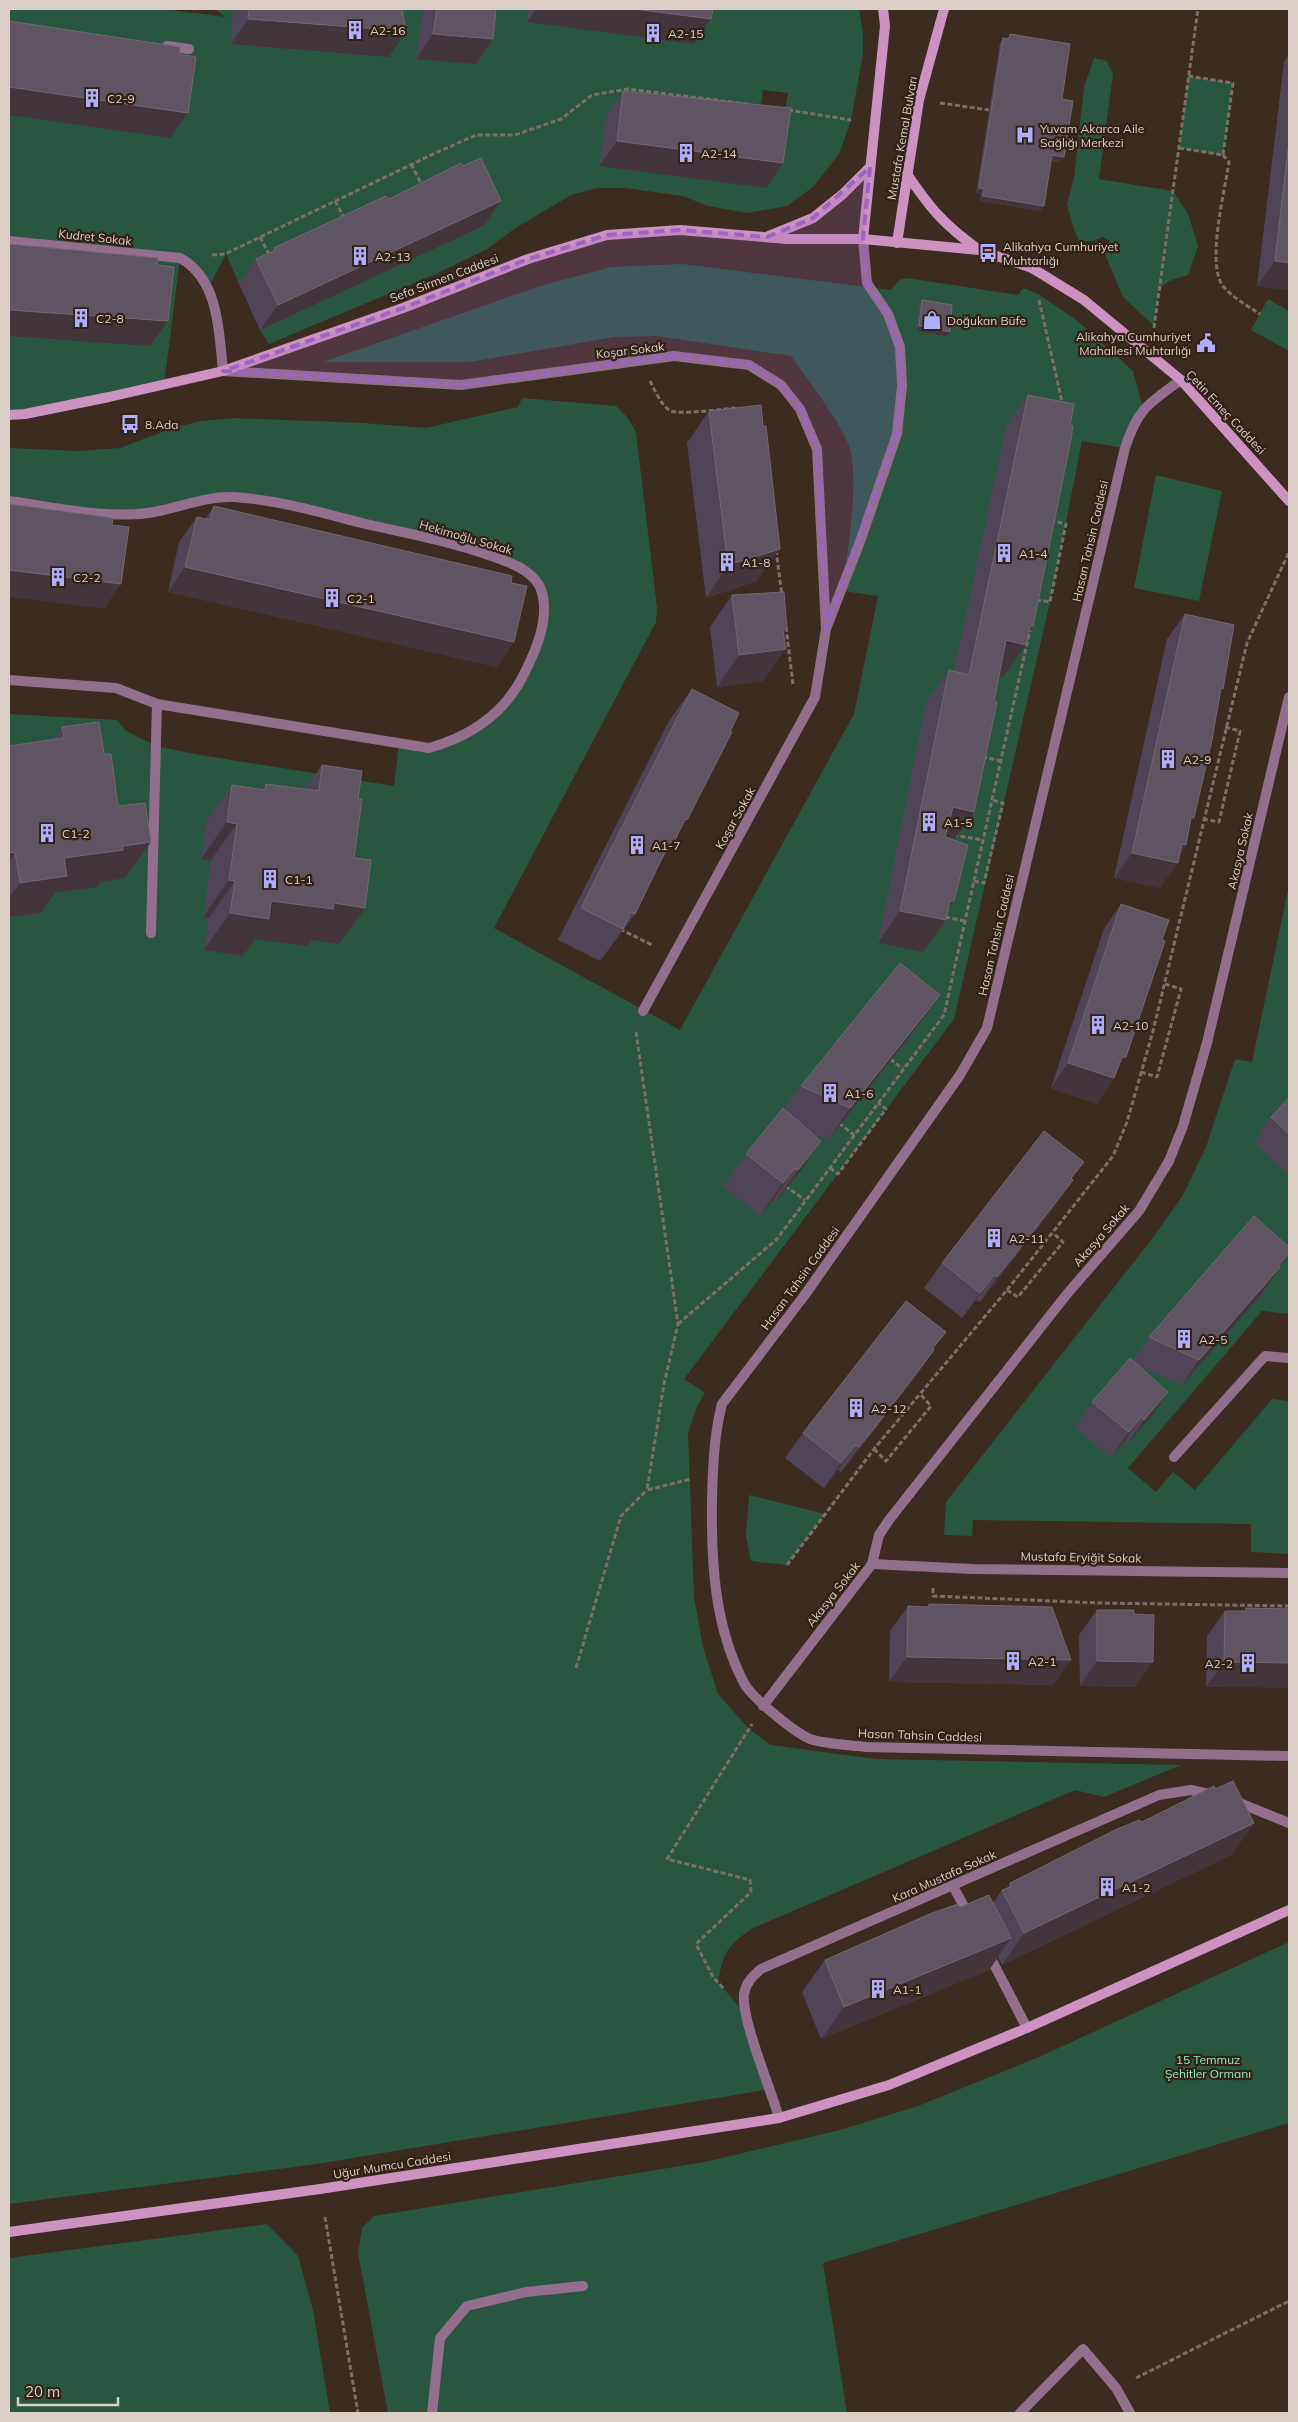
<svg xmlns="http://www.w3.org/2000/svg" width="1298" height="2422" font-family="Mulish,sans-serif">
  <rect width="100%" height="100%" fill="#3c2b1f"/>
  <g fill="#295641" fill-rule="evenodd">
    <path d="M9 9H162L226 17 215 9H859L863 33V54L851 120 839 154 813 187 787 206 747 213 708 206 683 196 625 188H597L571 195 514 229 487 249 436 274 269 344 260 330 258 275 239 284 226 254 208 289 180 258 164 385 9 415ZM763 90 788 93 785 110 761 106Z"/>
    <path d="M1094 58 1107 61 1113 74 1099 179 1173 191 1188 214 1198 246 1188 275 1169 281 1159 289 1154 326 1123 297 1104 252 1110 241 1103 237 1093 241H1079L1072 224 1067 204 1074 177 1084 87Z"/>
    <path d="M1188 76 1233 83 1223 155 1179 148Z"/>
    <path d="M682 264 891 290 899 280 907 278 1018 295 1023 288 1038 294 1075 319 1133 371 1143 408 1125 448 1082 441 1050 602 954 1019 684 1379 705 1393 698 1404 688 1433 694 1597 703 1647 718 1694 749 1729 771 1745 876 1759 1181 1765 1104 1797 1075 1790 751 1929C726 1948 724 1951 718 1982L746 2015 771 2089 317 2164 9 2204V714L117 720 126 731 156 746 194 754 394 786 399 743 429 748 492 715 528 667 544 604 528 572 457 545 231 497 113 514 9 501V448L79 451 120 448 173 428 201 421 233 418 363 423 426 428 518 407 522 398 616 406 627 417 636 432 657 608 656 622 494 928 680 1030 854 714 878 596 842 591C847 555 861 474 848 443 834 412 810 384 791 356L657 336 614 337 470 362H323L540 286 611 267Z"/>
    <path d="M1268 299 1289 311V351L1251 330Z"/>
    <path d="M1156 475 1222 491 1199 601 1134 588Z"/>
    <path d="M1289 885V1314L1262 1311 1128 1468 1156 1492 1173 1472 1195 1490 1272 1399 1289 1401V1554L1251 1552V1524L973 1520 972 1536 944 1535 946 1502 1155 1235 1183 1195 1206 1147 1235 1059 1252 1062Z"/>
    <path d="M749 1495 825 1514 787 1565 751 1561 746 1536Z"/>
    <path d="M1289 1942V2123L823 2263 847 2413H388L358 2253 362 2228 374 2216 705 2162 840 2130 918 2106 1039 2057Z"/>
    <path d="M267 2224 298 2256 313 2310 330 2413H9V2258Z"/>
  </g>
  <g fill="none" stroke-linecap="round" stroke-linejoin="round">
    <g stroke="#7d6e64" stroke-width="3" stroke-dasharray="5 2.5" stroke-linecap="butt">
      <path d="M940 103 989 110"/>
      <path d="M788 110 851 120"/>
      <path d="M1179 148 1223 155 1233 83 1188 76"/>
      <path d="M1223 155 1229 162C1225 190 1206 264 1223 286 1233 298 1248 306 1260 314"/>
      <path d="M411 164 423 187"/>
      <path d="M335 201 345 219"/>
      <path d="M260 237 270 256"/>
      <path d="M212 255 225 254 429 156 476 135H515L561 119 592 95 628 89 747 104"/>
      <path d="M1039 300 1063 406"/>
      <path d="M1154 328 1198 9"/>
      <path d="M650 381C655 390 661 406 671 411 679 415 723 409 735 408"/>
      <path d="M776 550 782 596"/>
      <path d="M1036 600 1050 602 1066 524 1053 521"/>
      <path d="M786 627 793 685"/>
      <path d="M982 757 1001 761"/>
      <path d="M1203 819 1219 822 1240 731 1225 727"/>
      <path d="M953 835 983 840"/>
      <path d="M974 881 984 883 1003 803 992 800"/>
      <path d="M945 917 965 921"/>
      <path d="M620 929 652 945"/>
      <path d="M636 1032 678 1324 664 1384 647 1490 691 1479"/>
      <path d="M890 1059 903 1069"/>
      <path d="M1141 1072 1157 1077 1181 989 1165 984"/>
      <path d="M839 1123 854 1135"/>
      <path d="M830 1168 838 1174 886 1109 878 1103"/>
      <path d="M785 1186 805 1200"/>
      <path d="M1007 1290 1018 1297 1063 1242 1053 1233"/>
      <path d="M678 1324 777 1239 944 1015 1030 630"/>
      <path d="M874 1449 886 1461 931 1406 921 1395"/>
      <path d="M787 1565 874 1449 1007 1290 1113 1156 1127 1122 1153 1031 1247 643 1289 552"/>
      <path d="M933 1588V1596L1100 1603 1289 1606"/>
      <path d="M576 1668 621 1516 647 1490"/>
      <path d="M723 1988 713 1977 696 1944 751 1892 750 1880 667 1859 752 1724"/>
      <path d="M325 2217 358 2413"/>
      <path d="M1136 2378 1289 2301"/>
    </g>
    <g stroke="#946e8d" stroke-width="10">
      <path d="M167 46 189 49"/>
      <path d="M151 933 157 704"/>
      <path d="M953 1886 969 1916"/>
      <path d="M987 1951 1027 2028"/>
      <path d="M432 2413 440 2338 467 2306 526 2292 583 2286"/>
      <path d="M1020 2413 1083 2349 1116 2388 1130 2413"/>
    </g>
    <g stroke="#946e8d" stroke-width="10">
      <path d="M9 241 180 258C219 279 219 332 223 371L461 385 674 356 749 365 781 385 800 409 817 449 826 629"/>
      <path d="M1181 380C1148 404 1138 408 1125 448L987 1028 960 1075 804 1296 722 1404C714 1435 713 1466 712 1498 711 1561 714 1626 744 1683 751 1697 794 1732 810 1739 824 1744 850 1745 866 1747L1289 1756"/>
      <path d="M9 501C54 507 110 520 154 512 181 507 206 496 234 497 279 500 322 513 366 524 414 535 464 544 510 563 521 567 535 576 540 587 552 616 535 653 522 678 502 716 468 737 429 748L157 704 116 688 9 680"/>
      <path d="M643 1011 815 697 826 629 861 539 897 434 902 386 900 347 888 314 867 283 863 239"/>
      <path d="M1174 1457 1265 1356 1289 1358"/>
      <path d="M872 1564 972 1569 1289 1573"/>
      <path d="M763 1706 872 1564 879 1535 889 1520 1067 1294 1139 1211 1169 1161 1183 1126 1207 1043 1289 697"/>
      <path d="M1232 1800 1289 1823"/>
      <path d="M779 2118C771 2089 741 2019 744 1994 746 1982 753 1976 761 1969L1159 1795 1191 1790 1213 1795"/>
    </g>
    <g stroke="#cd91c2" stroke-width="10">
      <path d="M907 174C930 208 944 225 978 249"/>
      <path d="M769 236 813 218 843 194 870 167"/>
      <path d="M863 239 885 26 883 9"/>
      <path d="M897 243 919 100 944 9"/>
      <path d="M9 415 25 414 109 397 223 371 403 308 528 259 607 235 680 230 787 239H863L979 250 1032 268 1084 300 1181 380 1289 501"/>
      <path d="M9 2232 320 2189 779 2118 889 2085 1027 2028 1289 1910"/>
    </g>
  </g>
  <g fill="#504556">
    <path d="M233 9H402L389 57 231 44Z"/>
    <path d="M423 9H496L493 39 476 64 416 59Z"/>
    <path d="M529 9H713L694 44 527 22Z"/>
    <path d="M1010 34 1062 99 1060 162 1051 161 1044 206 1040 211 980 201 981 194 976 193 1000 43 1003 38 1007 39Z"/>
    <path d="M1289 55V290L1257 286 1284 62Z"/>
    <path d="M623 91 766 188 599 166 606 117Z"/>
    <path d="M463 166 501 201 483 226 260 330 239 284 256 259 271 252 274 248Z"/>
    <path d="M922 300 950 332 946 336 916 331 919 305Z"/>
    <path d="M1028 395V634L1026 645 1003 677 999 676 974 812 954 840 948 909 923 952 878 943 926 702 949 670 954 671 1006 427Z"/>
    <path d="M709 411 757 581 706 598 687 443Z"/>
    <path d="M214 506 511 583 497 667 168 592 179 542 197 517 205 519Z"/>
    <path d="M732 595 763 681 717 687 710 627Z"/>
    <path d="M1185 614 1221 693 1190 823 1186 845 1180 854 1160 888 1114 878 1167 639Z"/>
    <path d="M692 689 687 820 681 829 674 842 659 864 635 914 600 961 558 940 669 721Z"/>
    <path d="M62 727 104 754 125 878 100 882 97 887 55 893 41 913 9 917V746L54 739Z"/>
    <path d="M322 765 339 944 311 940 307 946 255 939 243 956 204 950 209 918 203 917 211 860 201 859 206 822 232 785 261 790 266 784 305 789Z"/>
    <path d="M1121 904 1118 1068 1114 1078 1097 1104 1051 1088 1104 929Z"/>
    <path d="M940 995 917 1027 828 1140 812 1133 799 1173 775 1202 773 1200 760 1215 723 1186 746 1154 784 1109 801 1086Z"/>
    <path d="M1289 1098V1175L1254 1142 1271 1117Z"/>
    <path d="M1072 1179 1073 1180 1056 1205 997 1281 980 1302 976 1300 962 1318 924 1288 942 1263Z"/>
    <path d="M1280 1267 1263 1292 1182 1385 1139 1366 1151 1417 1126 1445 1124 1442 1111 1458 1075 1427 1092 1402 1133 1360 1149 1337Z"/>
    <path d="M934 1349V1350L917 1375 858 1451 841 1472 838 1470 824 1488 785 1458 803 1433Z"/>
    <path d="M929 1604 1053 1685 889 1682 890 1631 908 1606 927 1607Z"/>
    <path d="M1246 1608 1289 1609 1206 1687 1207 1636 1225 1611H1244Z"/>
    <path d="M1097 1610 1135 1687 1080 1686 1079 1635Z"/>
    <path d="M1215 1789 1254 1823 1231 1855 1002 1965 998 1957 989 1970 821 2039 802 1992 825 1960 960 1907 993 1903 1002 1890 1006 1889 1010 1883 1142 1822Z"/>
  </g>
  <g fill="#42353b">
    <path d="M536 9H635L711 19 694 44 527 22Z"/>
    <path d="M248 19 406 31 389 57 231 44Z"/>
    <path d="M433 34 493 39 476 64 416 59Z"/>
    <path d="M9 87 188 113 170 138 9 115Z"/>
    <path d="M617 141 783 163 766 188 599 166Z"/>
    <path d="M1052 155 1064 157 1060 162 1049 160Z"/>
    <path d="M979 188 984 189 981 194 976 193Z"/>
    <path d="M983 196 1044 206 1040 211 980 201Z"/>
    <path d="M501 201 483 226 260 330 278 305Z"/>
    <path d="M1275 261 1289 263V290L1257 286Z"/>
    <path d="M9 310 168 321 150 346 9 336Z"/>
    <path d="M919 326 950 332 946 336 916 331Z"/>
    <path d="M780 549 757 581 706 598 728 565Z"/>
    <path d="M185 567 514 642 497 667 168 592Z"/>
    <path d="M9 570 121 584 104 609 9 597Z"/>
    <path d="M1030 626H1033L1021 644 1026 645 1003 677 984 672 1006 640Z"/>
    <path d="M787 629 772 651 786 649 763 681 717 687 739 655 783 630Z"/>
    <path d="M953 807 974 812 951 844 930 839Z"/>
    <path d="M685 819 687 820 671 842H674L651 875 647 874Z"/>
    <path d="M227 822 237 824 211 860 201 859Z"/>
    <path d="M151 842 125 878 100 882 97 887 55 893 41 913 9 917V898L20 883 64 858 123 846Z"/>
    <path d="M1182 844 1186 845 1174 862 1178 863 1160 888 1114 878 1132 853Z"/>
    <path d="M15 852 9 862V853Z"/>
    <path d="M229 880 235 881 209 918 203 917Z"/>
    <path d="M271 901 334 903 365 908 339 944 311 940 307 946 255 939 243 956 204 950 230 913Z"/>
    <path d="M950 901H954L941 919 946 920 923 952 878 943 900 911Z"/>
    <path d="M940 995 917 1027 828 1140 850 1108Z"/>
    <path d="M1122 1057H1126L1111 1077 1114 1078 1097 1104 1051 1088 1068 1063Z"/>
    <path d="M821 1141 799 1173 775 1202 798 1170Z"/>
    <path d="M795 1168 773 1200 760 1215 783 1183Z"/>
    <path d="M1073 1180 1056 1205 997 1281 980 1302 997 1277Z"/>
    <path d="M1289 1253 1277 1271 1280 1267 1263 1292 1182 1385 1199 1360Z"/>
    <path d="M994 1275 976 1300 962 1318 980 1293Z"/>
    <path d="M934 1350 917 1375 858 1451 841 1472 859 1447Z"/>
    <path d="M1168 1392 1151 1417 1126 1445 1144 1420Z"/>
    <path d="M1141 1417 1124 1442 1111 1458 1129 1432Z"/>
    <path d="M855 1445 838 1470 824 1488 841 1463Z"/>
    <path d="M907 1657 1071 1660 1053 1685 889 1682Z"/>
    <path d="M1097 1661 1153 1662 1135 1687 1080 1686Z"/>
    <path d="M1224 1662 1289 1663V1688L1206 1687Z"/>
    <path d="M1254 1823 1231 1855 1002 1965 1024 1933Z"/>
    <path d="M1011 1938 989 1970 821 2039 844 2007Z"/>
  </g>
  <g fill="#5f5462" stroke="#736772">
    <path d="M249 9H402L406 31 248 19Z"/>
    <path d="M437 9H496L493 39 433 34Z"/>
    <path d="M635 9H713L711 19Z"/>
    <path d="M9 21 180 47 179 54 196 57 188 113 9 87Z"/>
    <path d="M1010 34 1070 44 1062 99 1073 101 1064 157 1052 155 1044 206 983 196 984 189 979 188 1003 38 1009 39Z"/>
    <path d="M623 91 791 108 783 163 617 141Z"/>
    <path d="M1289 141V263L1275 261Z"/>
    <path d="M481 158 501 201 278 305 256 259 276 250 274 248 362 207 386 196 389 199 461 163 463 166Z"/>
    <path d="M9 244 158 258 157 265 174 267 168 321 9 310Z"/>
    <path d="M922 300 952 305 950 332 919 326Z"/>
    <path d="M1028 395 1074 404 1070 425 1073 426 1071 439 1033 626H1030L1026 645 1006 640 994 701 997 702 974 812 953 807 945 837 968 845 954 901H950L946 920 900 911 949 670 969 675Z"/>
    <path d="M761 405 763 426H766L780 549 728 565 709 411Z"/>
    <path d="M9 504 113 518 112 525 129 527 121 584 9 570Z"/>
    <path d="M214 506 512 576 511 583 527 586 514 642 185 567 197 517 210 520Z"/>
    <path d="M784 592 787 629 783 630 786 649 739 655 732 595Z"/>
    <path d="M1185 614 1234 625 1223 689 1221 688 1212 740 1194 818H1191L1186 845 1182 844 1178 863 1132 853Z"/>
    <path d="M692 689 739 713 730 732H732L687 820 685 819 674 842H670L635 914 631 912 623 929 581 908Z"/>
    <path d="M99 722 104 754H111L118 806 145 803 151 842 123 846V850L64 858 67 876 20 883 15 852 9 853V746L64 738 62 727Z"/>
    <path d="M322 765 362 771 358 799H362L354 858 371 860 365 908 334 903 333 909 271 901 269 919 230 913 235 881 229 880 237 824 227 822 232 785 265 790 266 784 319 791Z"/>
    <path d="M1121 904 1169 920 1162 940 1165 941 1126 1057H1122L1114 1078 1068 1063Z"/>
    <path d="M900 963 940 995 850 1108 801 1086Z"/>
    <path d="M1289 1098V1134L1271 1117Z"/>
    <path d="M783 1108 821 1141 798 1170 795 1168 783 1183 746 1154Z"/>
    <path d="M1044 1131 1084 1162 1071 1178 1073 1180 1014 1256 997 1277 994 1275 980 1293 942 1263Z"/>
    <path d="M1254 1216 1289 1247V1253L1278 1266 1280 1267 1199 1360 1149 1337Z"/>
    <path d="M906 1301 946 1332 933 1348 934 1350 876 1426 859 1447 855 1445 841 1463 803 1433Z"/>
    <path d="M1130 1358 1168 1392 1144 1420 1141 1417 1129 1432 1092 1402Z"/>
    <path d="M929 1604 1052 1607 1071 1660 907 1657 908 1606 929 1607Z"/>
    <path d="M1246 1608 1289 1609V1663L1224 1662 1225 1611H1246Z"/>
    <path d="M1097 1610H1134V1614L1154 1615 1153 1662 1097 1661Z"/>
    <path d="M1233 1781 1254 1823 1024 1933 1002 1890 1011 1887 1010 1883 1115 1830 1139 1820 1142 1822 1214 1786 1215 1789Z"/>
    <path d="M989 1895 1011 1938 844 2007 825 1960 932 1913 958 1904 960 1907Z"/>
  </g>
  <path fill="#9d65c2" fill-opacity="0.2" stroke="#9d65c2" stroke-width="4" stroke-dasharray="10 6" stroke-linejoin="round" d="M870 167 863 239 867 283 888 314 900 347 902 386 897 434 826 629 817 449 800 409 781 385 749 365 674 356 461 385 223 371 403 308 528 259 607 235 680 230 767 237 813 218Z"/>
  <defs>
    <g id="building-bare" transform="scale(1.5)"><path d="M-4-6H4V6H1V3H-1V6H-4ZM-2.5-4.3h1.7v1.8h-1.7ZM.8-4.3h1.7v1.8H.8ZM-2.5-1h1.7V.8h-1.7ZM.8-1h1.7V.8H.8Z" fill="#afaefa" stroke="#322115" stroke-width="2.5" paint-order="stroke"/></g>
    <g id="hospital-bare" transform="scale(1.5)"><path d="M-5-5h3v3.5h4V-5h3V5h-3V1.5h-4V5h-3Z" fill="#afaefa" stroke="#322115" stroke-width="2.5" paint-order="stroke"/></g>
    <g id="bus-bare" transform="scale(1.5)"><path d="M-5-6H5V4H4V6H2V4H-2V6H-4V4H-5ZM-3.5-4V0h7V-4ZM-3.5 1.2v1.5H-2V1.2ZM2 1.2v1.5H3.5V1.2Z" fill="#afaefa" stroke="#322115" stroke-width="2.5" paint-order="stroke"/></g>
    <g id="shop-bare" transform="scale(1.5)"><path d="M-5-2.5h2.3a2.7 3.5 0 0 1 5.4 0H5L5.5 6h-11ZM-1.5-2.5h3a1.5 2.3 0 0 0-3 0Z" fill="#afaefa" stroke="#322115" stroke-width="2.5" paint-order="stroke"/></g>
    <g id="civic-bare" transform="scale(1.5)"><path d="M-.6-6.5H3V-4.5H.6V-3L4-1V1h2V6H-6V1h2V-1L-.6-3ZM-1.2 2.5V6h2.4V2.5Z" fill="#afaefa" stroke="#322115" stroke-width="2.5" paint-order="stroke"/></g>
  </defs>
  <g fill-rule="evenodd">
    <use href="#building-bare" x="355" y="30"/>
    <use href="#building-bare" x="653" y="33"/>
    <use href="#building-bare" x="92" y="98"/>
    <use href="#hospital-bare" x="1025" y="135"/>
    <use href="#building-bare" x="686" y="153"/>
    <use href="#bus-bare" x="988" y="253"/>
    <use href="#building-bare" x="360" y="256"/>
    <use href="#building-bare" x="81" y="318"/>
    <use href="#shop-bare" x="932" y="320"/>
    <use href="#civic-bare" x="1206" y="343"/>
    <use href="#bus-bare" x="130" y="424"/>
    <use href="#building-bare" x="1004" y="553"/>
    <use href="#building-bare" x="727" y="562"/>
    <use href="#building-bare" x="58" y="577"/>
    <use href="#building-bare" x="332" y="598"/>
    <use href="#building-bare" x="1168" y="759"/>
    <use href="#building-bare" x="929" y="822"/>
    <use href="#building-bare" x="47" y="833"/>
    <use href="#building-bare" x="637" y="845"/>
    <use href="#building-bare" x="270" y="879"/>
    <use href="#building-bare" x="1098" y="1025"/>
    <use href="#building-bare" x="830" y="1093"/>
    <use href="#building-bare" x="994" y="1238"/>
    <use href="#building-bare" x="1184" y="1339"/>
    <use href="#building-bare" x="856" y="1408"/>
    <use href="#building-bare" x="1013" y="1661"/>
    <use href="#building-bare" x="1248" y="1663"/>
    <use href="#building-bare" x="1107" y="1887"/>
    <use href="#building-bare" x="878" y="1989"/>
  </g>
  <g text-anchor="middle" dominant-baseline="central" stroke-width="4.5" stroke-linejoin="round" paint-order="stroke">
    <g font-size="12" fill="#dbcfc7" stroke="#322115" text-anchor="start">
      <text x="370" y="30">A2-16</text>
      <text x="668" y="33">A2-15</text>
      <text x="107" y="98">C2-9</text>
      <text x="1040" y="128">Yuvam Akarca Aile<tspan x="1040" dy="14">Sağlığı Merkezi</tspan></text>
      <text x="701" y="153">A2-14</text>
      <text x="1003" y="246">Alikahya Cumhuriyet<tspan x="1003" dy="14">Muhtarlığı</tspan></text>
      <text x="375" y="256">A2-13</text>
      <text x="96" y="318">C2-8</text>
      <text x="947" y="320">Doğukan Büfe</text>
      <text x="1191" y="336" text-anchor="end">Alikahya Cumhuriyet<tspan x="1191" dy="14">Mahallesi Muhtarlığı</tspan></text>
      <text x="145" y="424">8.Ada</text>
      <text x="1019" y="553">A1-4</text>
      <text x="742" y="562">A1-8</text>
      <text x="73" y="577">C2-2</text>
      <text x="347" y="598">C2-1</text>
      <text x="1183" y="759">A2-9</text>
      <text x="944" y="822">A1-5</text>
      <text x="62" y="833">C1-2</text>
      <text x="652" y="845">A1-7</text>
      <text x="285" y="879">C1-1</text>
      <text x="1113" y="1025">A2-10</text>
      <text x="845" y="1093">A1-6</text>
      <text x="1009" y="1238">A2-11</text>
      <text x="1199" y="1339">A2-5</text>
      <text x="871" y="1408">A2-12</text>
      <text x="1028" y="1661">A2-1</text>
      <text x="1233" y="1663" text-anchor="end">A2-2</text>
      <text x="1122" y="1887">A1-2</text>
      <text x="893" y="1989">A1-1</text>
    </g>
    <g font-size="12" fill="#dbcfc7" stroke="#322115">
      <text transform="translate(902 138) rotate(-80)">Mustafa Kemal Bulvarı</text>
      <text transform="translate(95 237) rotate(6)">Kudret Sokak</text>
      <text transform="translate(444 278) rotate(-21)">Sefa Sirmen Caddesi</text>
      <text transform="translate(630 350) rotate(-7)">Koşar Sokak</text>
      <text transform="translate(1226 412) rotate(47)">Çetin Emeç Caddesi</text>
      <text transform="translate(466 537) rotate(16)">Hekimoğlu Sokak</text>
      <text transform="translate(1090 541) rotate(-77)">Hasan Tahsin Caddesi</text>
      <text transform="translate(735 818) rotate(-61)">Koşar Sokak</text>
      <text transform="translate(1240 851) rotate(-77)">Akasya Sokak</text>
      <text transform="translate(996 935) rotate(-77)">Hasan Tahsin Caddesi</text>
      <text transform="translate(1101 1235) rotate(-49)">Akasya Sokak</text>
      <text transform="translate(800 1278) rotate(-54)">Hasan Tahsin Caddesi</text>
      <text transform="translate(1081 1557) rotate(1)">Mustafa Eryiğit Sokak</text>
      <text transform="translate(833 1594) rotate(-52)">Akasya Sokak</text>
      <text transform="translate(920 1735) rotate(2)">Hasan Tahsin Caddesi</text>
      <text transform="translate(944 1876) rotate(-24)">Kara Mustafa Sokak</text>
      <text transform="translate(392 2165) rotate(-9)">Uğur Mumcu Caddesi</text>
    </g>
    <g font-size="12" fill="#8ceebf" stroke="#322115">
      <text x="1208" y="2059">15 Temmuz<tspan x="1208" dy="14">Şehitler Ormanı</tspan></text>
    </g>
  </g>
  <rect width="1298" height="2422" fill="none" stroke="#dbcfc7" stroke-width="20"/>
  <path d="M18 2397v8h100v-8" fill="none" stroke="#dbcfc7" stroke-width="2.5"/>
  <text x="25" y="2397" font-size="15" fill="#dbcfc7" stroke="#322115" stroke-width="4" paint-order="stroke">20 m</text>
</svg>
